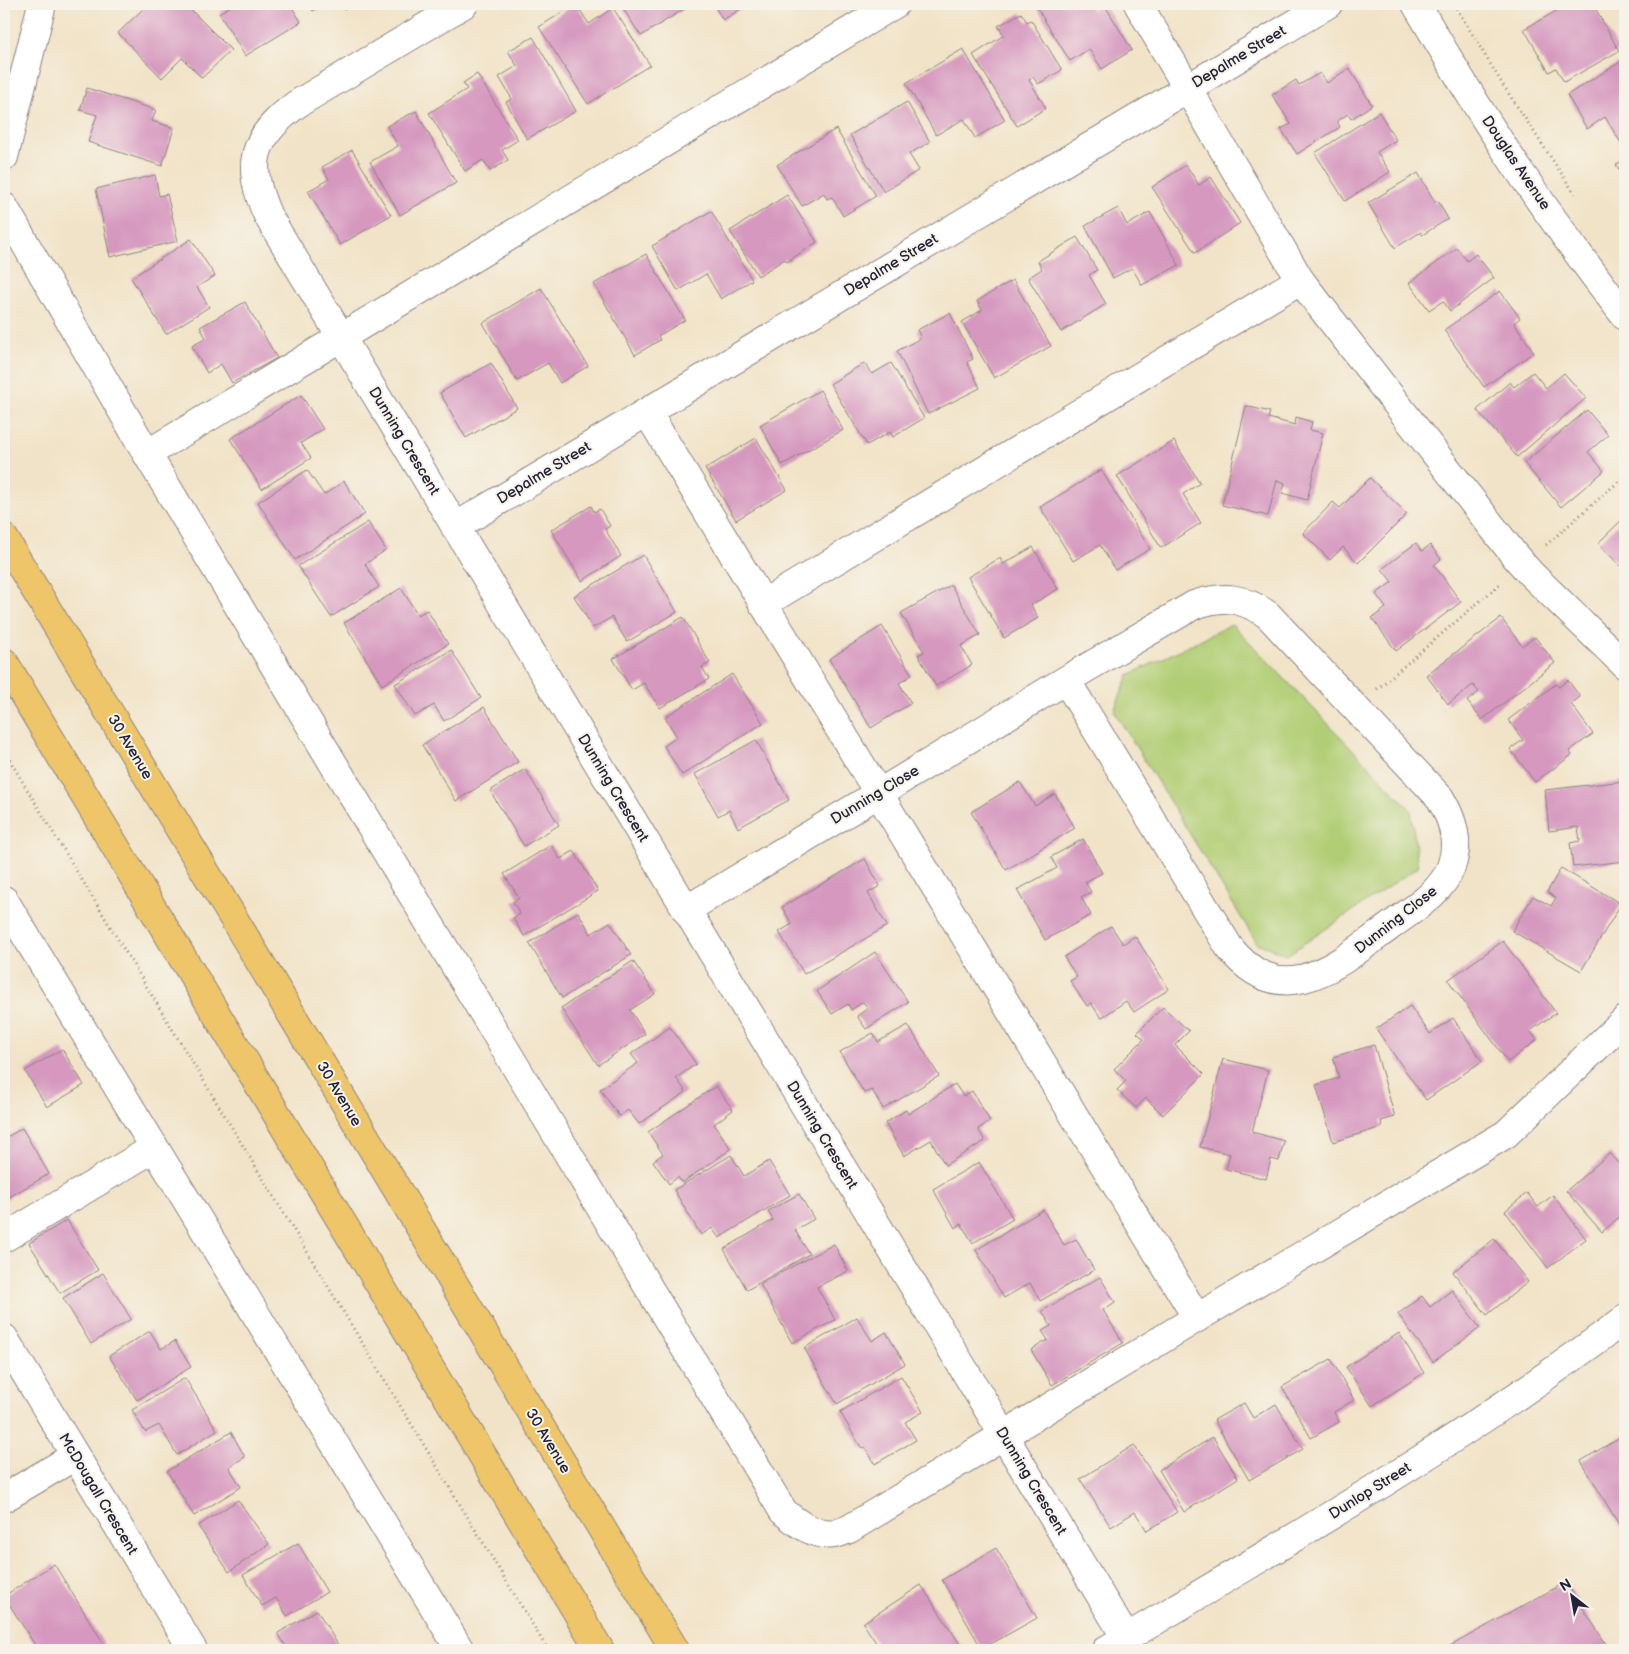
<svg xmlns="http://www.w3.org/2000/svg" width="1629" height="1654" font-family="'Balsamiq Sans',sans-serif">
  <rect width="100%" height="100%" fill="#f7f3e8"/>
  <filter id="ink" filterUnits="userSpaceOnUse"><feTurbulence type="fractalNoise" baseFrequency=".02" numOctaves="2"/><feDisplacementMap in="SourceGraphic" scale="10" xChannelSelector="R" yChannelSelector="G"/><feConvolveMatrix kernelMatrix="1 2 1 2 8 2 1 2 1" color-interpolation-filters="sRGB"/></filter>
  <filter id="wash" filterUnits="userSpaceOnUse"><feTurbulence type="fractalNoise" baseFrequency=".0096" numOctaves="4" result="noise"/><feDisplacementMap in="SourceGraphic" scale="20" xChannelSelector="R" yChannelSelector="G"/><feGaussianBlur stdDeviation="1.12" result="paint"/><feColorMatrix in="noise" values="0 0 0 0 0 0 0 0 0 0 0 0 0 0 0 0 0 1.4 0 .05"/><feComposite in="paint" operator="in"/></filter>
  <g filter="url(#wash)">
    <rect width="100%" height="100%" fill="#f1e3c7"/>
    <path fill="#b1ce74" stroke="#6a7858" d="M1232 624 1411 810 1418 867 1287 955 1257 943 1114 711 1129 675Z"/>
    <g id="blocks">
      <g fill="#d698bf">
        <path d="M148 4H185L231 50 202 78 182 58 162 78 118 33Z"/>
        <path d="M234 4H290L301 22 245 56 219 13Z"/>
        <path d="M310 4H326L313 11Z"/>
        <path d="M340 4H355L344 10Z"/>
        <path d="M576 4 589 24 613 8 650 65 588 104 539 27Z"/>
        <path d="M620 4H692L641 36Z"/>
        <path d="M713 4H749L723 20Z"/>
        <path d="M1043 4H1089L1093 10 1104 4 1132 50 1102 69 1089 49 1070 61 1037 8Z"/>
        <path d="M1569 4H1593L1619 51 1564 82 1556 68 1549 72 1524 29Z"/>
        <path d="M1021 13 1027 22 1031 20 1062 70 1038 84 1033 77 1029 80 1046 108 1017 126 973 55 1004 35 998 26Z"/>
        <path d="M533 37 576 111 527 139 506 102 512 99 499 77 517 66 508 51Z"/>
        <path d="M963 49 1005 120 975 138 964 119 936 135 906 83Z"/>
        <path d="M1625 59V140L1621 143 1605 117 1587 129 1567 95Z"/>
        <path d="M1349 68 1372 105 1351 119 1348 114 1337 121 1340 127 1297 154 1281 129 1291 124 1272 95 1296 80 1299 85 1320 73 1327 83Z"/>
        <path d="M477 74 518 140 502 150 508 160 490 171 483 160 465 171 429 113 467 89 463 83Z"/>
        <path d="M87 88 156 110 152 121 174 128 162 166 88 142 97 115 80 110Z"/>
        <path d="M907 102 930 142 909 154 919 170 884 192 850 135Z"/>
        <path d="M416 111 456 183 400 215 370 162 398 146 387 126Z"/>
        <path d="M1379 112 1396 140 1377 152 1390 172 1345 201 1315 153Z"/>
        <path d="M836 129 876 196 843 216 832 197 827 199 824 193 802 206 777 165Z"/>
        <path d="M352 150 391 215 340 245 308 191 329 179 322 167Z"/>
        <path d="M1625 159V178L1616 165Z"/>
        <path d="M1186 165 1199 185 1211 177 1240 223 1195 253 1152 187Z"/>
        <path d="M1418 173 1435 202 1438 201 1448 219 1422 235 1421 232 1395 248 1368 203Z"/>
        <path d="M155 175 159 196 167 194 178 241 110 257 96 189Z"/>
        <path d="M787 195 817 242 787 262 785 259 758 276 730 231Z"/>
        <path d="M1118 208 1127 225 1150 212 1179 265 1142 285 1132 268 1113 278 1085 226Z"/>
        <path d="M711 211 752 280 721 299 706 274 678 291 652 246Z"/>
        <path d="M1077 237 1097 270 1089 275 1106 304 1061 332 1028 278 1042 269 1038 261Z"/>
        <path d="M191 239 215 276 197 287 209 307 166 334 131 278Z"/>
        <path d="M1457 248 1467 261 1476 254 1494 278 1450 311 1443 301 1429 310 1409 283Z"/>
        <path d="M646 254 685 320 658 336 660 340 635 355 594 284Z"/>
        <path d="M1013 280 1051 346 994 378 962 322 982 310 977 301Z"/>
        <path d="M541 288 588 366 560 383 548 363 517 381 483 323Z"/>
        <path d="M1500 291 1520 318 1514 323 1534 352 1484 387 1444 330Z"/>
        <path d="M245 302 277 358 232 383 221 364 207 373 192 346 206 338 200 327Z"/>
        <path d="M950 313 973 359 967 362 980 388 928 414 897 351 921 338 917 330Z"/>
        <path d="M491 363 517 408 466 438 440 393Z"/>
        <path d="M864 363 872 374 891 363 924 418 893 437 890 432 867 445 830 384Z"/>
        <path d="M1533 372 1546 388 1564 373 1586 398 1517 457 1477 410 1510 382 1514 387Z"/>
        <path d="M820 390 843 430 782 465 760 425Z"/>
        <path d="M301 395 323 429 301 443 311 458 262 489 230 439Z"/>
        <path d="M1246 406 1270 412 1268 418 1295 425 1296 417 1312 422 1310 430 1323 433 1307 500 1282 493 1285 483 1277 480 1268 516 1222 505Z"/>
        <path d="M1587 410 1608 435 1588 452 1604 471 1561 507 1524 463Z"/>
        <path d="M756 438 787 490 736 520 705 469Z"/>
        <path d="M1174 441 1200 483 1183 494 1201 523 1161 548 1117 476Z"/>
        <path d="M307 470 324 495 344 481 365 514 295 560 258 502Z"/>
        <path d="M1101 470 1150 549 1115 570 1100 545 1073 561 1040 507Z"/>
        <path d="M1370 478 1407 514 1358 563 1343 547 1330 560 1303 533 1333 502 1340 508Z"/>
        <path d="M591 506 594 512 600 509 610 526 605 529 621 556 582 581 551 530Z"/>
        <path d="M1625 517V571L1598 543Z"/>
        <path d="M368 522 386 550 365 564 379 587 331 617 298 566Z"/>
        <path d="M1416 543 1422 551 1430 545 1441 559 1434 565 1461 602 1396 651 1372 618 1386 608 1376 594 1392 582 1382 569Z"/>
        <path d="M1033 547 1058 589 1031 605 1038 618 1004 638 968 577 1000 558 1003 564Z"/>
        <path d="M643 555 677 612 627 642 612 617 593 628 574 596Z"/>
        <path d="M951 585 980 635 961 646 972 665 936 686 918 655 924 652 901 613Z"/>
        <path d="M401 588 418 615 427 610 448 644 382 685 344 623Z"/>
        <path d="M683 617 710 663 702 667 709 679 660 708 644 683 632 690 613 659Z"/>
        <path d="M1501 618 1522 646 1535 637 1555 663 1482 720 1467 701 1479 692 1473 685 1448 704 1426 675Z"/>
        <path d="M882 626 912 675 899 683 911 703 871 728 829 659Z"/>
        <path d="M451 650 481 698 444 721 434 705 415 716 395 684Z"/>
        <path d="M732 674 763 723 682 775 664 746 677 737 665 717Z"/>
        <path d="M1568 680 1580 697 1571 704 1593 734 1569 751 1572 755 1535 782 1510 749 1523 740 1508 720 1556 684 1559 687Z"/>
        <path d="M484 707 518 762 456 801 422 745Z"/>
        <path d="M756 740 789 800 738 828 729 810 718 816 695 774Z"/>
        <path d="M525 769 559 825 524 846 490 791Z"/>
        <path d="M1625 781V861L1573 867 1570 843 1580 841 1578 827 1549 831 1545 790Z"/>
        <path d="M1020 782 1035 806 1055 794 1075 828 1006 870 971 812Z"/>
        <path d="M1083 839 1102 873 1085 882 1091 892 1081 897 1091 915 1045 940 1017 890 1057 868 1051 857Z"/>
        <path d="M551 845 560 859 574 851 598 891 524 936 513 918 520 914 513 902 519 898 504 874Z"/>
        <path d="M865 859 880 886 868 893 887 926 804 974 779 932 792 924 782 907Z"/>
        <path d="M1561 868 1621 904 1581 971 1512 931 1533 896 1551 906 1556 898 1547 892Z"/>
        <path d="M578 912 591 934 610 922 631 955 562 998 529 943Z"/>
        <path d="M1111 926 1123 944 1135 936 1169 989 1134 1012 1126 1001 1101 1018 1091 1003 1087 1006 1070 981 1077 977 1064 957Z"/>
        <path d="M1503 941 1556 1013 1530 1031 1537 1040 1508 1062 1448 980Z"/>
        <path d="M875 952 908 1002 866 1029 857 1016 868 1008 863 1002 851 1010 848 1004 832 1014 817 991Z"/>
        <path d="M633 961 655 994 630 1010 645 1034 598 1065 561 1008Z"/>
        <path d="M1410 1006 1430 1034 1453 1018 1482 1061 1426 1100 1376 1029Z"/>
        <path d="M1163 1007 1189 1031 1175 1045 1204 1074 1163 1115 1146 1098 1136 1108 1117 1090 1126 1081 1114 1069 1144 1039 1137 1033Z"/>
        <path d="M908 1025 939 1076 883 1109 872 1090 864 1093 840 1052 873 1033 878 1042Z"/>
        <path d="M670 1027 696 1064 676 1078 686 1092 639 1124 628 1110 619 1116 600 1089 638 1063 631 1054Z"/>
        <path d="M1374 1045 1395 1117 1381 1121 1382 1127 1333 1142 1316 1085 1339 1078 1333 1057Z"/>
        <path d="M62 1049 84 1085 47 1107 25 1071Z"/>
        <path d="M1223 1059 1268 1070 1252 1132 1284 1141 1279 1161 1271 1159 1266 1179 1226 1169 1230 1154 1200 1147Z"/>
        <path d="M955 1084 963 1096 972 1091 990 1121 978 1129 985 1141 945 1165 931 1140 904 1156 885 1123 906 1110 908 1114Z"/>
        <path d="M716 1086 733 1110 714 1124 731 1149 682 1183 678 1177 669 1184 653 1161 663 1154 648 1132Z"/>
        <path d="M22 1128 49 1174 4 1200V1139Z"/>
        <path d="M1610 1153 1625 1170V1212L1602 1232 1566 1191Z"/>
        <path d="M731 1155 744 1176 769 1161 790 1195 719 1238 712 1228 701 1235 674 1190Z"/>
        <path d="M979 1162 1013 1219 973 1243 961 1224 955 1228 933 1189Z"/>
        <path d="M1527 1193 1538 1207 1553 1195 1586 1239 1548 1268 1505 1211Z"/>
        <path d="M799 1194 814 1219 795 1230 809 1254 747 1290 724 1249 773 1220 768 1211Z"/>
        <path d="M1043 1210 1064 1245 1076 1239 1094 1270 1040 1301 1030 1283 1004 1298 976 1250Z"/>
        <path d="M67 1220 98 1270 60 1293 29 1243Z"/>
        <path d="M1494 1239 1528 1282 1487 1315 1453 1272Z"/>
        <path d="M834 1244 848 1271 817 1287 835 1320 792 1343 760 1284Z"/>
        <path d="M103 1273 131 1319 91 1344 63 1298Z"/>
        <path d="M1100 1277 1115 1302 1103 1310 1123 1343 1052 1385 1031 1350 1048 1340 1042 1331 1051 1326 1042 1311Z"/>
        <path d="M1452 1290 1480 1328 1433 1362 1398 1314 1422 1296 1430 1307Z"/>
        <path d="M857 1317 872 1341 886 1332 905 1364 837 1404 804 1348Z"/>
        <path d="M150 1331 161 1349 175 1341 191 1367 137 1400 109 1356Z"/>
        <path d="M1399 1333 1424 1373 1372 1406 1346 1367Z"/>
        <path d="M1331 1359 1354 1400 1334 1412 1339 1422 1311 1438 1282 1387Z"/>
        <path d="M901 1376 923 1412 905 1422 916 1440 875 1464 865 1447 862 1449 840 1412Z"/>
        <path d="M185 1378 217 1430 177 1455 159 1425 145 1432 132 1410Z"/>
        <path d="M1244 1403 1253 1418 1276 1404 1303 1449 1249 1480 1214 1420Z"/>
        <path d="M231 1432 245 1457 229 1467 241 1487 194 1516 167 1471Z"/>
        <path d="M1625 1434V1526L1621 1528 1581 1461Z"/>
        <path d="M1213 1437 1238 1478 1184 1512 1159 1470Z"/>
        <path d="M1134 1445 1177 1512 1147 1531 1135 1512 1111 1527 1080 1479Z"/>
        <path d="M238 1500 269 1544 229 1572 198 1526Z"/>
        <path d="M298 1543 327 1592 287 1616 276 1598 262 1606 243 1575Z"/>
        <path d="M996 1548 1037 1618 982 1649 942 1580Z"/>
        <path d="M54 1564 104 1644 95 1650H38L4 1596Z"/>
        <path d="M1566 1582 1610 1650H1443Z"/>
        <path d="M921 1585 964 1650H881L863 1623Z"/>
        <path d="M317 1610 341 1650H288L278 1633Z"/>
      </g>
    </g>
  </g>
  <g filter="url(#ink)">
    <use href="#blocks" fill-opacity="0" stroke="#8a8281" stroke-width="1"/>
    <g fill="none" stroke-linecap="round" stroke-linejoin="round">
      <g stroke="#8a8281" stroke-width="30">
        <g id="minor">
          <path d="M464 4 297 104C251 138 245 165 268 216L341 337 1126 1638"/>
          <path d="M1138 4 1300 280 1515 556 1531 574 1625 665"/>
          <path d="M1416 4C1441 46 1466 89 1493 131 1534 195 1579 256 1625 316"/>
          <path d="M4 157 42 4"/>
          <path d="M4 207 147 454 783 1511C795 1522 816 1537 834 1534 839 1533 844 1531 849 1529L1197 1318 1506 1134 1625 1020"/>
          <path d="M647 412 1197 1318"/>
          <path d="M147 454 895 4"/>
          <path d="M455 527 1328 4"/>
          <path d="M763 604 1300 280"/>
          <path d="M4 900 460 1650"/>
          <path d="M686 910 1066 680 1194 605C1224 595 1242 597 1268 615L1440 798C1453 819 1460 843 1451 867 1441 894 1411 910 1389 927 1338 964 1282 1015 1229 947L1066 680"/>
          <path d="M4 1238 154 1148"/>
          <path d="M4 1338 193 1650"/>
          <path d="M4 1498 75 1456"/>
          <path d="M1106 1650C1282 1545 1461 1442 1625 1319"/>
        </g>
      </g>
      <g stroke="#8a8281" stroke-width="30">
        <g id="major">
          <path d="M4 538 675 1650"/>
          <path d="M4 662 600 1650"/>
        </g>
      </g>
      <g stroke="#8a8281" stroke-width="3" stroke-dasharray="1 4" stroke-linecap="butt">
        <path d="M1454 4 1503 85 1575 194"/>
        <path d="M1546 545 1625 476"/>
        <path d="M1377 689 1500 584"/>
        <path d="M4 751 548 1650"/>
      </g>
      <use href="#minor" stroke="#fff" stroke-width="28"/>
      <use href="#major" stroke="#eec569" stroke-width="28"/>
    </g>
  </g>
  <g text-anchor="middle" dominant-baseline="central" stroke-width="4" stroke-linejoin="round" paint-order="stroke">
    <g font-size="15" fill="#22223b" stroke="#f7f3e8">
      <text transform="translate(1239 57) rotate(-31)">Depalme Street</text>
      <text transform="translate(1516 163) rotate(56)">Douglas Avenue</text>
      <text transform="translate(891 265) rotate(-31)">Depalme Street</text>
      <text transform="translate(404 441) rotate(59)">Dunning Crescent</text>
      <text transform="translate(544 473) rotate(-31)">Depalme Street</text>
      <text transform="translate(130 747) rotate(59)">30 Avenue</text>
      <text transform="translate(613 788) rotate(59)">Dunning Crescent</text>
      <text transform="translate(875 795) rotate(-31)">Dunning Close</text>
      <text transform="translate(1396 920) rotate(-38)">Dunning Close</text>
      <text transform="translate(339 1094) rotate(59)">30 Avenue</text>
      <text transform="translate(822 1135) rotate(59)">Dunning Crescent</text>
      <text transform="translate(548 1441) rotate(59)">30 Avenue</text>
      <text transform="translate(1031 1481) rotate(59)">Dunning Crescent</text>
      <text transform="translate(1370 1491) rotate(-32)">Dunlop Street</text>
      <text transform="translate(98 1494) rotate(59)">McDougall Crescent</text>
    </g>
  </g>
  <rect width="1629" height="1654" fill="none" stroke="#f7f3e8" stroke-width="20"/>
  <g transform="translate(1572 1596) rotate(329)" stroke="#f7f3e8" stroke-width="4" paint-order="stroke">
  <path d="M0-4L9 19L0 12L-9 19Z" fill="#22223b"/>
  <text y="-8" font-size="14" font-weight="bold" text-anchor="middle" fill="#22223b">N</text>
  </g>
</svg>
